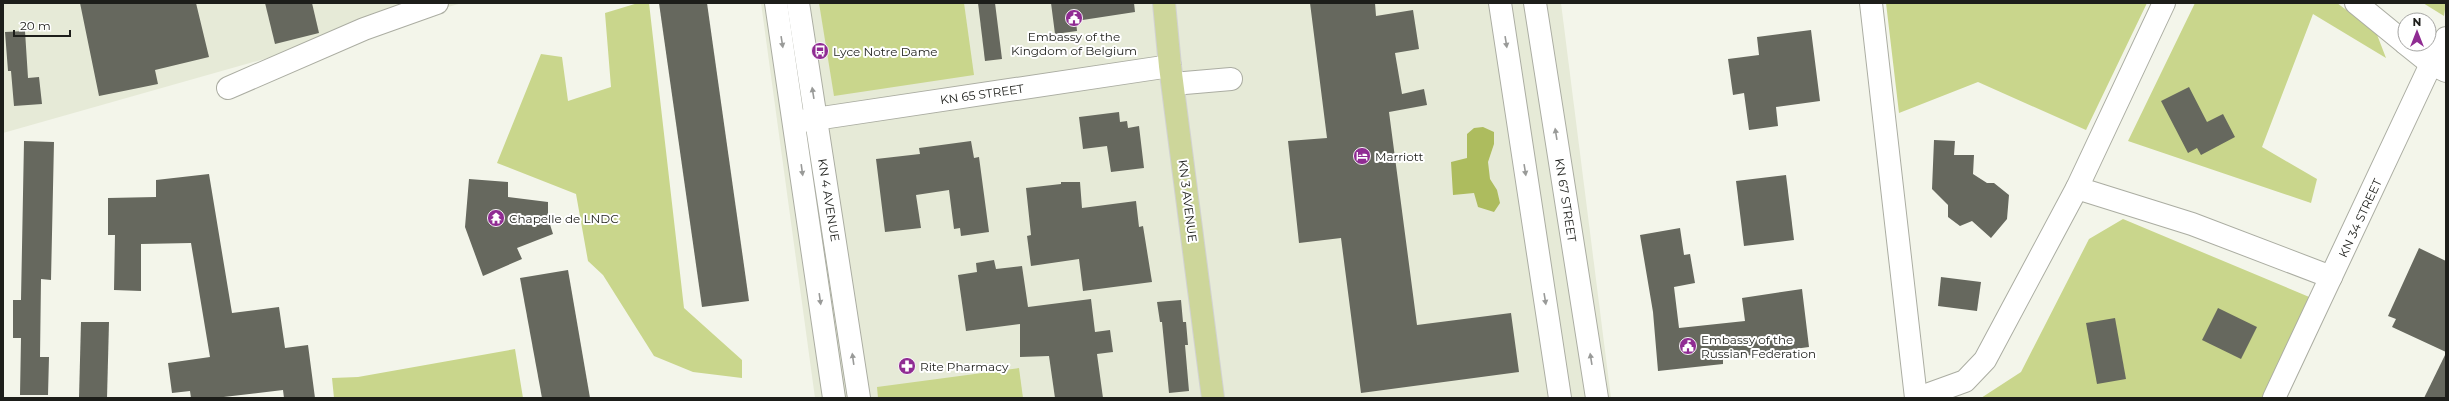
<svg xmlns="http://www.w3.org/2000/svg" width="2449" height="401" font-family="Montserrat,sans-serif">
  <rect width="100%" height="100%" fill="#f3f5ea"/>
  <g fill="#e6ead7">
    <path d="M3 3H462L3 133Z"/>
    <path d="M761 3H1561L1611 398H815Z"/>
  </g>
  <g fill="#c9d68c">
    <path d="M638 3H649L684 308 742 360V378L693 372 654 356 603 275 588 261 576 194 497 163 541 54 562 57 568 101 611 87 605 13Z"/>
    <path d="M819 3H964L974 75 834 96Z"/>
    <path d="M1886 3H2147L2086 130 1978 82 1899 113Z"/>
    <path d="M2195 3H2337L2376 32 2386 58 2313 14 2262 147 2317 179 2311 203 2128 141Z"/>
    <path d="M2423 3H2446L2444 16Z"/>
    <path d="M2123 219 2314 299 2268 398H1981L2021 372 2089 239Z"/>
    <path d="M515 349 523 398H334L332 378 358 377Z"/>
    <path d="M1019 368 1023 398H878L877 387Z"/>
  </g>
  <path fill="#adbc5e" d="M1483 127 1494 132V144L1488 162 1490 179 1497 190 1500 203 1494 212 1478 207 1474 193 1453 195 1451 162 1467 158V134L1474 128Z"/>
  <g fill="#66685e">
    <path d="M80 3H196L209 57 155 70 158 84 99 96Z"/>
    <path d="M265 3H312L319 33 275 44Z"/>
    <path d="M659 3H707L749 301 702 307Z"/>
    <path d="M978 3H995L1002 59 985 61Z"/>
    <path d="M1051 3H1134L1135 12 1076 21 1077 31 1055 34Z"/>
    <path d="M1310 3H1375L1376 16 1413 10 1419 49 1395 53 1402 94 1424 89 1427 105 1389 112 1417 325 1511 313 1519 372 1361 393 1341 238 1299 243 1288 141 1327 138Z"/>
    <path d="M1811 30 1820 101 1776 107 1778 126 1749 130 1744 93 1733 95 1728 59 1759 55 1757 37Z"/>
    <path d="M25 31 28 78 39 77 42 104 14 106 11 71H8L5 32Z"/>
    <path d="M2189 87 2207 122 2223 114 2235 137 2201 155 2197 148 2188 153 2161 101Z"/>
    <path d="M1119 112 1120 122 1127 121 1128 128 1139 126 1144 168 1111 172 1107 146 1083 149 1079 117Z"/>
    <path d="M1934 140 1955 141 1954 155H1974L1973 174 1987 183H1994L2009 195 2007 219 1991 238 1972 221 1960 226 1948 217V205L1932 189Z"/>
    <path d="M24 141 54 142 51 280 41 279 40 357H49L48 395H20L21 338H13V300H21Z"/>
    <path d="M971 141 974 158 979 157 989 232 961 236 960 228 954 229 949 190 916 195 921 228 885 232 876 159 920 154 919 148Z"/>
    <path d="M209 174 232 313 279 307 285 348 308 345 315 398H284L283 390 215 398H191L190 391 172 393 168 363 210 357 191 243 141 244V291L114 290 115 235H108V198L156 197V180Z"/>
    <path d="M1786 175 1794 240 1744 246 1736 181Z"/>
    <path d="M469 179 508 182V197L548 202V218L553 234 517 248 522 259 483 276 465 227Z"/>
    <path d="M1061 182H1080L1082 208 1136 201 1139 227 1143 226 1152 282 1083 291 1079 259 1031 266 1027 236 1031 235 1026 188 1061 184Z"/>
    <path d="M1680 228 1684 255 1690 254 1695 283 1674 287 1679 328 1745 321 1742 298 1802 289 1809 347 1723 359V364L1658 371 1653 312 1640 235Z"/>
    <path d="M2419 248 2446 261V352L2392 327 2396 319 2388 316Z"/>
    <path d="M994 260 996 269 1022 266 1028 307 1091 299 1095 332 1110 330 1113 352 1097 354 1103 398H1055L1049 356 1020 357V324L966 331 958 275 977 272 976 263Z"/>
    <path d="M568 270 590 398H542L520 278Z"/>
    <path d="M1941 277 1981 282 1977 311 1938 306Z"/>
    <path d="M1181 300 1183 322H1186L1188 345H1185L1189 391 1169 393 1162 322H1160L1157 302Z"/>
    <path d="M2218 308 2257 327 2241 359 2202 340Z"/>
    <path d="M2115 318 2126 379 2097 384 2086 323Z"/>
    <path d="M81 322H109L107 398H79Z"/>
    <path d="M2446 353V398H2424Z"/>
  </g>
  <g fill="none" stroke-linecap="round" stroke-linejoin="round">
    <g stroke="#abada2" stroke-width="24">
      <g id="minor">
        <path d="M776 3 834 398"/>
        <path d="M798 3 859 398"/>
        <path d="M1500 3 1560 398"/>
        <path d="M1535 3 1597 398"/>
        <path d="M1871 3 1916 398"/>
        <path d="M2356 3 2405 43"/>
        <path d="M2406 44 2431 64 2446 71"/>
        <path d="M1173 84 1231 79"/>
        <path d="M228 88 364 29 437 3"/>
        <path d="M802 121 1170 66"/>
        <path d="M2077 188 2192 224 2331 277"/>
        <path d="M1918 398 1965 381 1985 360 2077 188 2164 3"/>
        <path d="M2274 398 2431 64 2446 38"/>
      </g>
    </g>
    <g stroke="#d2d2d1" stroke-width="24">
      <path id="major" d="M1164 3 1170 66 1213 398"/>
    </g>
    <use href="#minor" stroke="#fff" stroke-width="22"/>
    <use href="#major" stroke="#cdd69a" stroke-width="22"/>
  </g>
  <defs><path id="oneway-solid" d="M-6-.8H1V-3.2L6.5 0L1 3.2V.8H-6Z"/></defs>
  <g fill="#999a98">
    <use href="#oneway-solid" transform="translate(782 42) rotate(81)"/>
    <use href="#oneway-solid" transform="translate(1506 42) rotate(81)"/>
    <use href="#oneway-solid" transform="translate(813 93) rotate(-99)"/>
    <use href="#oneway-solid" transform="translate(1556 134) rotate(-99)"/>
    <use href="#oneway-solid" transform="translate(802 170) rotate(82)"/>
    <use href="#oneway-solid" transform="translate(1525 170) rotate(81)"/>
    <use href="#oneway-solid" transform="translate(820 299) rotate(82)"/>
    <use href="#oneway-solid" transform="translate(1545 299) rotate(81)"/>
    <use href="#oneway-solid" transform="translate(853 359) rotate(-98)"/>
    <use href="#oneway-solid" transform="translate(1591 359) rotate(-99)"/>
  </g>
  <defs>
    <g id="civic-disc" transform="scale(0.9)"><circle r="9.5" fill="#902c93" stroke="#fff"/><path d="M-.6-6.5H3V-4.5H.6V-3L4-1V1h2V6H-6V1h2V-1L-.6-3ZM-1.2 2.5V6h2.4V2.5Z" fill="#fff"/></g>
    <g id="bus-disc" transform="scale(0.9)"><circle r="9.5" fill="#902c93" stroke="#fff"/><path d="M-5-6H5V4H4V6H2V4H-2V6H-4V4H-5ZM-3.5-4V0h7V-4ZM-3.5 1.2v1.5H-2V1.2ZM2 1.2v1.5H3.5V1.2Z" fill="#fff"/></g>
    <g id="hotel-disc" transform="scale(0.9)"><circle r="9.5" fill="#902c93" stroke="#fff"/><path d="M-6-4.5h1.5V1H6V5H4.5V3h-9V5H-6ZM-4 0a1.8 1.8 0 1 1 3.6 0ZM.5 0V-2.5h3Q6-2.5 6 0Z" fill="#fff"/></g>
    <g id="temple-disc" transform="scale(0.9)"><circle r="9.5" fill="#902c93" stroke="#fff"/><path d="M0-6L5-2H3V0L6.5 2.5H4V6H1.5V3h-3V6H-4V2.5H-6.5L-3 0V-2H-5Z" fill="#fff"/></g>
    <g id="pharmacy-disc" transform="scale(0.9)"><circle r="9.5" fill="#902c93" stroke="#fff"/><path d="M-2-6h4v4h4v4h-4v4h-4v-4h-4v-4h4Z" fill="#fff"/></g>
  </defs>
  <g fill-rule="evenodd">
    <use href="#civic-disc" x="1074" y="18"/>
    <use href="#bus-disc" x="820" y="51"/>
    <use href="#hotel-disc" x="1362" y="156"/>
    <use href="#temple-disc" x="496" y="218"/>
    <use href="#civic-disc" x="1688" y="346"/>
    <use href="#pharmacy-disc" x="907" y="366"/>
  </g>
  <g text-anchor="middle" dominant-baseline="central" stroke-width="4" stroke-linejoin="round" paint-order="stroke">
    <g font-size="12" fill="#1d1e1a" stroke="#fff" text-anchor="start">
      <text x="1074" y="36" text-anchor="middle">Embassy of the<tspan x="1074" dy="14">Kingdom of Belgium</tspan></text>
      <text x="833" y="51">Lyce Notre Dame</text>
      <text x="1375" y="156">Marriott</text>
      <text x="509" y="218">Chapelle de LNDC</text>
      <text x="1701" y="339">Embassy of the<tspan x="1701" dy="14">Russian Federation</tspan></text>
      <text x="920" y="366">Rite Pharmacy</text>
    </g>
    <g font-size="12" fill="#1d1e1a" stroke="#fff">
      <text transform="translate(982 94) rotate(-8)">KN 65 STREET</text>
      <text transform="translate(829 200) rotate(81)">KN 4 AVENUE</text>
      <text transform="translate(1566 200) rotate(81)">KN 67 STREET</text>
      <text transform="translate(1188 201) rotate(83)">KN 3 AVENUE</text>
      <text transform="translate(2360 218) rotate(-65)">KN 34 STREET</text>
    </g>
  </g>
  <rect width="2449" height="401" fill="none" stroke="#1d1e1a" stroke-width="8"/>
  <g transform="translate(2417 32)"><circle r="19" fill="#ffffff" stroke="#a5a5a3"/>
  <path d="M0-3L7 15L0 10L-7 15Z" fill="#902c93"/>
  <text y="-6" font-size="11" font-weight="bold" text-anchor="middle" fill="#1d1e1a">N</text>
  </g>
  <path d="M14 30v6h56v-6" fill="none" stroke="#1d1e1a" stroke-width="2"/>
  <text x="20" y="30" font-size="12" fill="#1d1e1a" stroke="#ffffff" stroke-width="3" paint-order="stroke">20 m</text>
</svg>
